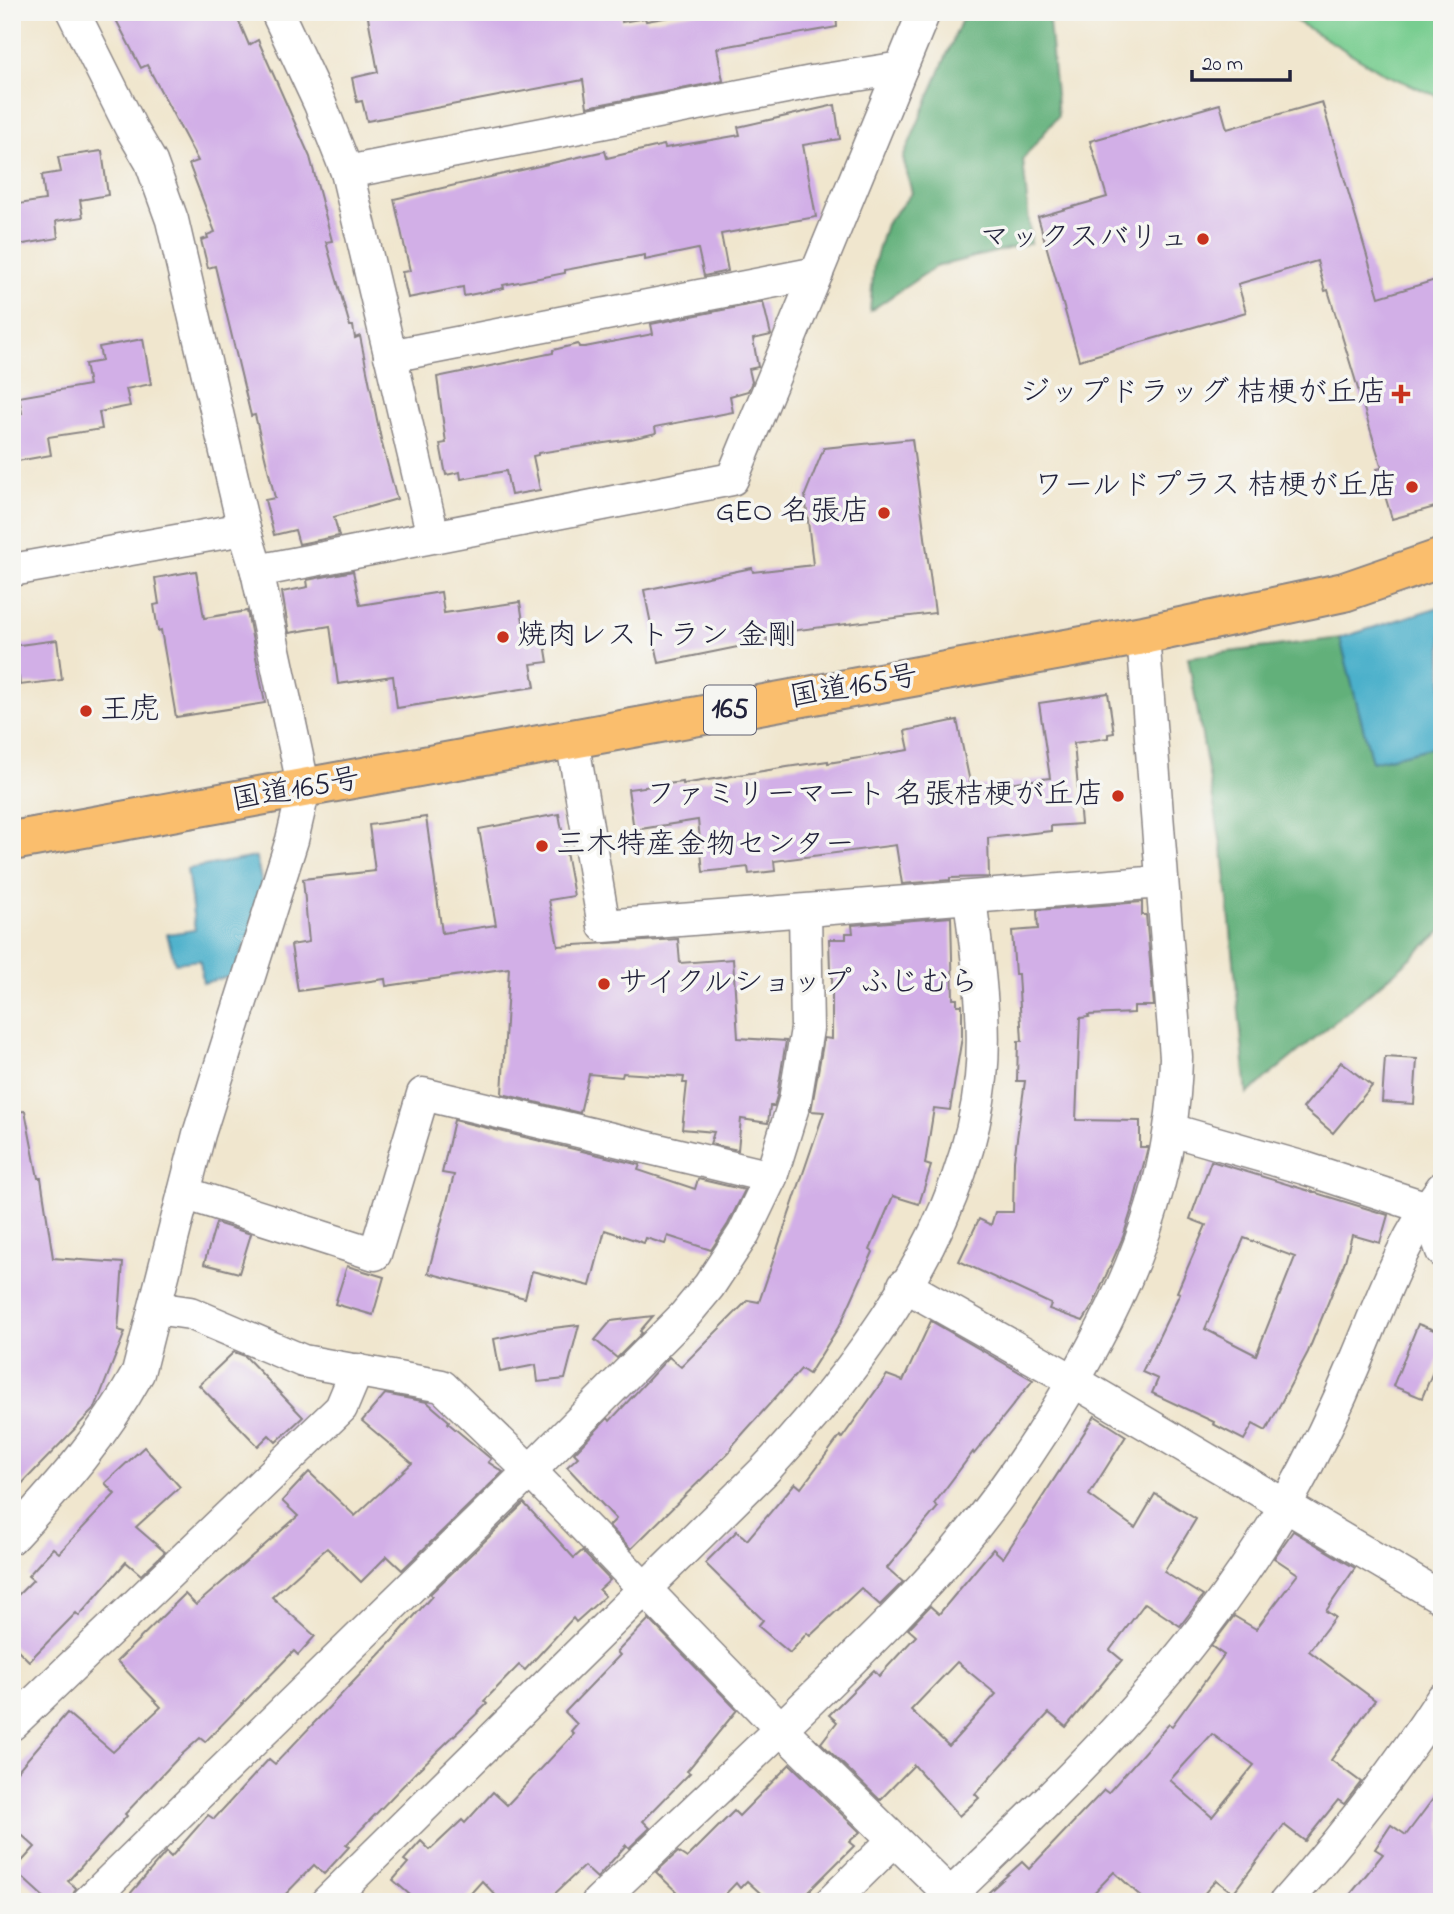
<svg xmlns="http://www.w3.org/2000/svg" width="1454" height="1914" font-family="'Indie Flower','Klee One',sans-serif">
  <rect width="100%" height="100%" fill="#f6f6f2"/>
  <filter id="ink" filterUnits="userSpaceOnUse"><feTurbulence type="fractalNoise" baseFrequency=".0143" numOctaves="2"/><feDisplacementMap in="SourceGraphic" scale="14" xChannelSelector="R" yChannelSelector="G"/><feConvolveMatrix kernelMatrix="1 2 1 2 8 2 1 2 1" color-interpolation-filters="sRGB"/></filter>
  <filter id="wash" filterUnits="userSpaceOnUse"><feTurbulence type="fractalNoise" baseFrequency=".00686" numOctaves="4" result="noise"/><feDisplacementMap in="SourceGraphic" scale="28" xChannelSelector="R" yChannelSelector="G"/><feGaussianBlur stdDeviation="1.57" result="paint"/><feColorMatrix in="noise" values="0 0 0 0 0 0 0 0 0 0 0 0 0 0 0 0 0 1.4 0 .05"/><feComposite in="paint" operator="in"/></filter>
  <g filter="url(#wash)">
    <rect width="100%" height="100%" fill="#f0e6ce"/>
    <path fill="#78cd90" stroke="#4d7866" stroke-width="2" d="M1281 12H1442V98L1387 75Z"/>
    <g fill="#62b07a" stroke="#42695a" stroke-width="2">
      <path d="M965 12H1048L1058 116 1023 159 1031 243 935 267 870 311 874 264 886 224 912 193 903 158Z"/>
      <path d="M1340 638 1372 761 1442 745V930L1400 968 1247 1094 1224 861 1188 657Z"/>
    </g>
    <g fill="#4bb0cb" stroke="#366983" stroke-width="2">
      <path d="M1442 606V745L1372 762 1340 638Z"/>
      <path d="M256 857 265 898 232 976 203 983 200 960 175 963 167 934 195 930 187 869Z"/>
    </g>
    <g id="blocks">
      <g fill="#d2afe7" fill-rule="evenodd">
        <path d="M112 12H235L249 45 258 40 310 157 332 241 326 242 350 326H353L355 338 360 336 382 444 397 499 334 517 339 536 299 544 295 530 274 535 265 500 275 498 255 415 251 416 215 266 208 268 201 240 208 238 207 235 215 232 189 164 198 161 147 65 141 68Z"/>
        <path d="M367 12H621L622 22 645 18 646 21 699 12H836L837 27 717 48 723 81 587 107 583 80 367 121 362 101 357 102 352 78 378 72Z"/>
        <path d="M1322 102 1379 297 1442 278V505L1392 519 1377 469 1382 468 1328 290 1325 291 1317 261 1238 284 1246 312 1079 360 1038 217 1107 197 1090 141 1220 104 1227 129Z"/>
        <path d="M835 105 840 139 803 145 816 217 721 234 728 271 704 276 698 249 645 260V255L565 270V273L503 285 504 288 464 296 463 287 408 298 402 272 410 271 394 199 605 151 607 158 664 145 665 148 740 135 738 127Z"/>
        <path d="M102 151 108 195 80 200 83 217 56 221 58 238 12 246V205L45 200 42 175 61 172 58 157Z"/>
        <path d="M763 302 771 335 753 339 758 367 749 369 752 382 748 391 730 396 733 412 655 427 656 433 631 439 538 453V455L533 456 540 490 511 495 506 471 461 479 460 472 446 475 440 444 446 443 437 377 553 353V350L578 344 579 347H585L653 334 651 324Z"/>
        <path d="M143 339 151 384 126 389 130 406 99 412 102 429 48 437 51 455 12 462V414L22 413 19 397 89 385 85 364 102 361 99 347Z"/>
        <path d="M912 439 935 613 766 634 767 641 659 663 644 590 752 568 753 572 813 565 805 495 824 448Z"/>
        <path d="M196 571 204 618 247 611 265 703 176 717 161 630 158 631 154 605 159 604 155 578Z"/>
        <path d="M353 571 360 605 441 592 444 613 520 602 524 628 542 625 548 662 531 664 535 687 397 708 393 676 338 684 330 626 289 633 282 592 308 587 307 580Z"/>
        <path d="M57 640 62 680 20 685 19 677 12 678V646Z"/>
        <path d="M1108 693 1114 733 1108 734V738L1074 743 1081 824 1051 826V831L988 838 989 877 950 878V880L902 884 896 845 774 861 775 871 749 874 748 867 703 872 698 820 634 830 628 789 683 782V784L787 767 828 761V763L909 750 905 731 957 720 971 787 1050 778 1039 703Z"/>
        <path d="M559 814 574 896 549 900 558 946 678 939 680 963 733 959 738 1038 786 1041 777 1096 774 1106H770L768 1123 741 1119 738 1150 710 1144 714 1132 682 1129 687 1083H683L684 1077 623 1073 622 1077 589 1074 580 1113 502 1094 509 968 386 986 385 979 298 991 291 945 309 942 303 879 375 871 369 825 426 817 442 933 496 925 479 829Z"/>
        <path d="M1142 902V915H1146L1154 1006H1134V1013L1088 1015 1089 1017 1080 1018 1076 1120 1140 1121V1147H1148L1134 1202 1123 1237 1093 1305 1083 1321 1049 1309 1051 1304 959 1261 979 1219 991 1225 995 1212H1013L1014 1160 1025 1081H1017L1018 1041H1022L1018 974H1015L1012 931 1038 929 1037 910Z"/>
        <path d="M951 917 953 999H957V1005H962V1037L950 1110 934 1108 925 1164 931 1166 919 1204 893 1196 870 1250 873 1252 841 1323 809 1374 801 1369 731 1447 732 1449 631 1549 609 1526 616 1519 567 1467 578 1457 574 1453 608 1418 610 1421 669 1357 681 1367 748 1300 759 1302 824 1112 811 1111 824 1038 832 1039V970H830L829 939H846V933H853L852 925Z"/>
        <path d="M1385 1057 1417 1059 1414 1104 1382 1102Z"/>
        <path d="M1341 1062 1372 1086 1333 1133 1303 1108Z"/>
        <path d="M25 1111 38 1178H41L53 1258 123 1263 118 1330 125 1332 95 1408 12 1494V1112Z"/>
        <path d="M454 1120 640 1165 638 1170 695 1189 698 1179 745 1190 728 1224 711 1250 668 1236 665 1244 646 1238 644 1243 605 1230 590 1286 532 1271 525 1298 428 1273 454 1175 442 1173Z"/>
        <path d="M1211 1161 1388 1215 1380 1243 1352 1235 1345 1261 1308 1352 1266 1431 1253 1424 1244 1440 1213 1424 1214 1422 1152 1393 1158 1379 1142 1372 1180 1293 1177 1292 1206 1225 1190 1219ZM1244 1238 1295 1257 1256 1355 1205 1329Z"/>
        <path d="M216 1223 251 1234 239 1273 204 1264Z"/>
        <path d="M347 1266 384 1277 373 1315 335 1304Z"/>
        <path d="M653 1316 640 1331 642 1333 617 1358 595 1340 611 1321Z"/>
        <path d="M931 1321 1033 1380 974 1454 973 1452 934 1504 938 1507 887 1568 903 1582 880 1605 861 1588 810 1636 807 1633 790 1653 758 1626 763 1620 705 1563 737 1531 747 1540 795 1483 801 1488 840 1436 842 1438 887 1375 903 1381Z"/>
        <path d="M1418 1324 1442 1333V1350L1422 1398 1393 1386Z"/>
        <path d="M579 1325 565 1379 538 1382 536 1365 500 1372 494 1339 536 1330Z"/>
        <path d="M234 1352 245 1356 303 1417 276 1442 269 1435 258 1446 199 1385Z"/>
        <path d="M385 1394 427 1402 449 1421 448 1423 491 1459 488 1462 503 1472 402 1570 387 1556 361 1582 327 1548 272 1597 315 1636 298 1655 294 1651 205 1742 200 1738 179 1757 125 1814 127 1816 68 1881 76 1888 70 1902H49L14 1870 35 1847 12 1826V1777L67 1713 113 1752 161 1707 117 1661 185 1594 196 1605 298 1516 282 1501 309 1472 355 1516 412 1463 362 1421Z"/>
        <path d="M1095 1416 1126 1436 1089 1495 1135 1528 1155 1494 1196 1519 1164 1572 1203 1596 1180 1626 1145 1603 1110 1650 1122 1660 1066 1727 1049 1713 975 1794 979 1798 959 1816 914 1765 880 1800 821 1743 837 1722 829 1715 874 1670 879 1676 916 1636 908 1629 930 1606 939 1614 993 1549 1003 1558ZM957 1662 996 1694 949 1746 911 1710Z"/>
        <path d="M144 1447 180 1487 136 1527 165 1552 141 1575 126 1562 79 1616 76 1613 29 1661 12 1644V1601L33 1580 28 1576 53 1548 59 1553 115 1494 105 1483Z"/>
        <path d="M524 1503 574 1558 582 1551 610 1580 599 1590 605 1596 576 1622 573 1618 525 1670 519 1665 484 1701 487 1704 418 1770 346 1845 349 1847 324 1874 314 1865 278 1902H123L166 1852 171 1857 208 1815 214 1819 269 1759 275 1764 393 1640 432 1596 430 1594Z"/>
        <path d="M1293 1531 1355 1568 1326 1611 1335 1617 1309 1651 1375 1700 1331 1760 1361 1782 1344 1804 1338 1800 1305 1841 1284 1825 1233 1893 1216 1880 1197 1902H1147L1114 1872 1085 1902H978L1022 1862 1029 1869 1104 1790 1108 1793 1169 1724 1172 1726 1224 1655 1211 1646 1234 1616 1256 1629 1298 1574 1274 1558ZM1212 1734 1254 1765 1212 1817 1170 1780Z"/>
        <path d="M649 1619 737 1710 687 1771 690 1773 643 1821 650 1828 629 1848 626 1845 597 1878 584 1866 546 1902H502L482 1881 463 1902H418L393 1880 408 1863 404 1860 421 1841 430 1850 462 1820 465 1823 493 1792 507 1805 574 1734 571 1731 577 1724 565 1712 620 1655 617 1652Z"/>
        <path d="M790 1764 860 1832 849 1842 854 1846 798 1902H770L747 1881 740 1888 736 1883 718 1902H687L656 1872 678 1852 687 1858 734 1811 739 1816Z"/>
        <path d="M1442 1787V1902H1344L1383 1854 1375 1849 1391 1825 1406 1835Z"/>
      </g>
    </g>
  </g>
  <g filter="url(#ink)">
    <use href="#blocks" fill-opacity="0" stroke="#898484" stroke-width="2"/>
    <g fill="none" stroke-linecap="round" stroke-linejoin="round">
      <g stroke="#898484" stroke-width="35">
        <g id="minor">
          <path d="M277 12 320 104 347 172 433 536"/>
          <path d="M347 172 812 82 901 68"/>
          <path d="M390 356 817 273"/>
          <path d="M12 570 244 529"/>
          <path d="M257 571 732 479 924 12"/>
          <path d="M572 739 604 926 1161 882"/>
          <path d="M1171 1130 1304 1168 1427 1208"/>
          <path d="M184 1193 375 1254 423 1094 771 1177"/>
          <path d="M1427 1208 1442 1251"/>
          <path d="M904 1285 1074 1381 1442 1598"/>
          <path d="M155 1308 190 1313 303 1361 442 1386 530 1471 781 1729 958 1902"/>
          <path d="M12 1537C62 1483 102 1438 138 1373L199 1134 292 840 304 789 257 571 244 529 172 220 151 162 131 128 73 12"/>
          <path d="M12 1724 341 1408 357 1370"/>
          <path d="M951 1894C1078 1773 1195 1660 1285 1506 1312 1458 1336 1409 1357 1358 1382 1299 1402 1240 1442 1188"/>
          <path d="M88 1902 530 1471 685 1315 709 1286 744 1233 771 1177 795 1100 807 1029 805 911"/>
          <path d="M327 1902 763 1472C861 1367 966 1226 981 1078 987 1018 977 957 970 898"/>
          <path d="M598 1902C675 1829 752 1757 828 1683 872 1640 916 1597 956 1550 1008 1488 1054 1419 1092 1348 1142 1256 1174 1163 1176 1057L1143 635"/>
          <path d="M831 1902 894 1840"/>
          <path d="M1286 1902C1343 1838 1395 1771 1442 1699"/>
        </g>
      </g>
      <g stroke="#898484" stroke-width="42">
        <path id="trunk" d="M12 841 1143 635 1344 592 1442 558"/>
      </g>
      <use href="#minor" stroke="#fff" stroke-width="32"/>
      <use href="#trunk" stroke="#fabe6d" stroke-width="38"/>
    </g>
  </g>
  <g fill="#c8321e" stroke="#f6f6f2" stroke-width="2.5">
    <circle cx="1203" cy="239" r="7"/>
    <path d="M1397.5 383.5h7v7h7v7h-7v7h-7v-7h-7v-7h7z"/>
    <circle cx="1412" cy="487" r="7"/>
    <circle cx="884" cy="513" r="7"/>
    <circle cx="503" cy="637" r="7"/>
    <circle cx="86" cy="711" r="7"/>
    <circle cx="1118" cy="796" r="7"/>
    <circle cx="542" cy="846" r="7"/>
    <circle cx="604" cy="984" r="7"/>
  </g>
  <g text-anchor="middle" dominant-baseline="central" stroke-width="7" stroke-linejoin="round" paint-order="stroke">
    <rect fill="#f6f6f2" stroke="#626272" stroke-width="2" x="704" y="685.5" width="52" height="49" rx="5"/>
    <g font-size="28" font-weight="bold" fill="#22223b">
      <text x="730" y="710">165</text>
    </g>
    <g font-size="30" fill="#22223b" stroke="#f6f6f2" text-anchor="end">
      <text x="1189" y="239">マックスバリュ</text>
      <text x="1387" y="394">ジップドラッグ 桔梗が丘店</text>
      <text x="1398" y="487">ワールドプラス 桔梗が丘店</text>
      <text x="870" y="513">GEO 名張店</text>
      <text x="517" y="637" text-anchor="start">焼肉レストラン 金剛</text>
      <text x="100" y="711" text-anchor="start">王虎</text>
      <text x="1104" y="796">ファミリーマート 名張桔梗が丘店</text>
      <text x="556" y="846" text-anchor="start">三木特産金物センター</text>
      <text x="618" y="984" text-anchor="start">サイクルショップ ふじむら</text>
    </g>
    <g font-size="30" fill="#22223b" stroke="#f6f6f2">
      <text transform="translate(854 688) rotate(-10)">国道165号</text>
      <text transform="translate(296 791) rotate(-10)">国道165号</text>
    </g>
  </g>
  <rect width="1454" height="1914" fill="none" stroke="#f6f6f2" stroke-width="42"/>
  <path d="M1192 70v10h98v-10" fill="none" stroke="#22223b" stroke-width="3.5"/>
  <text x="1202" y="70" font-size="21" fill="#22223b" stroke="#f6f6f2" stroke-width="5" paint-order="stroke">20 m</text>
</svg>
